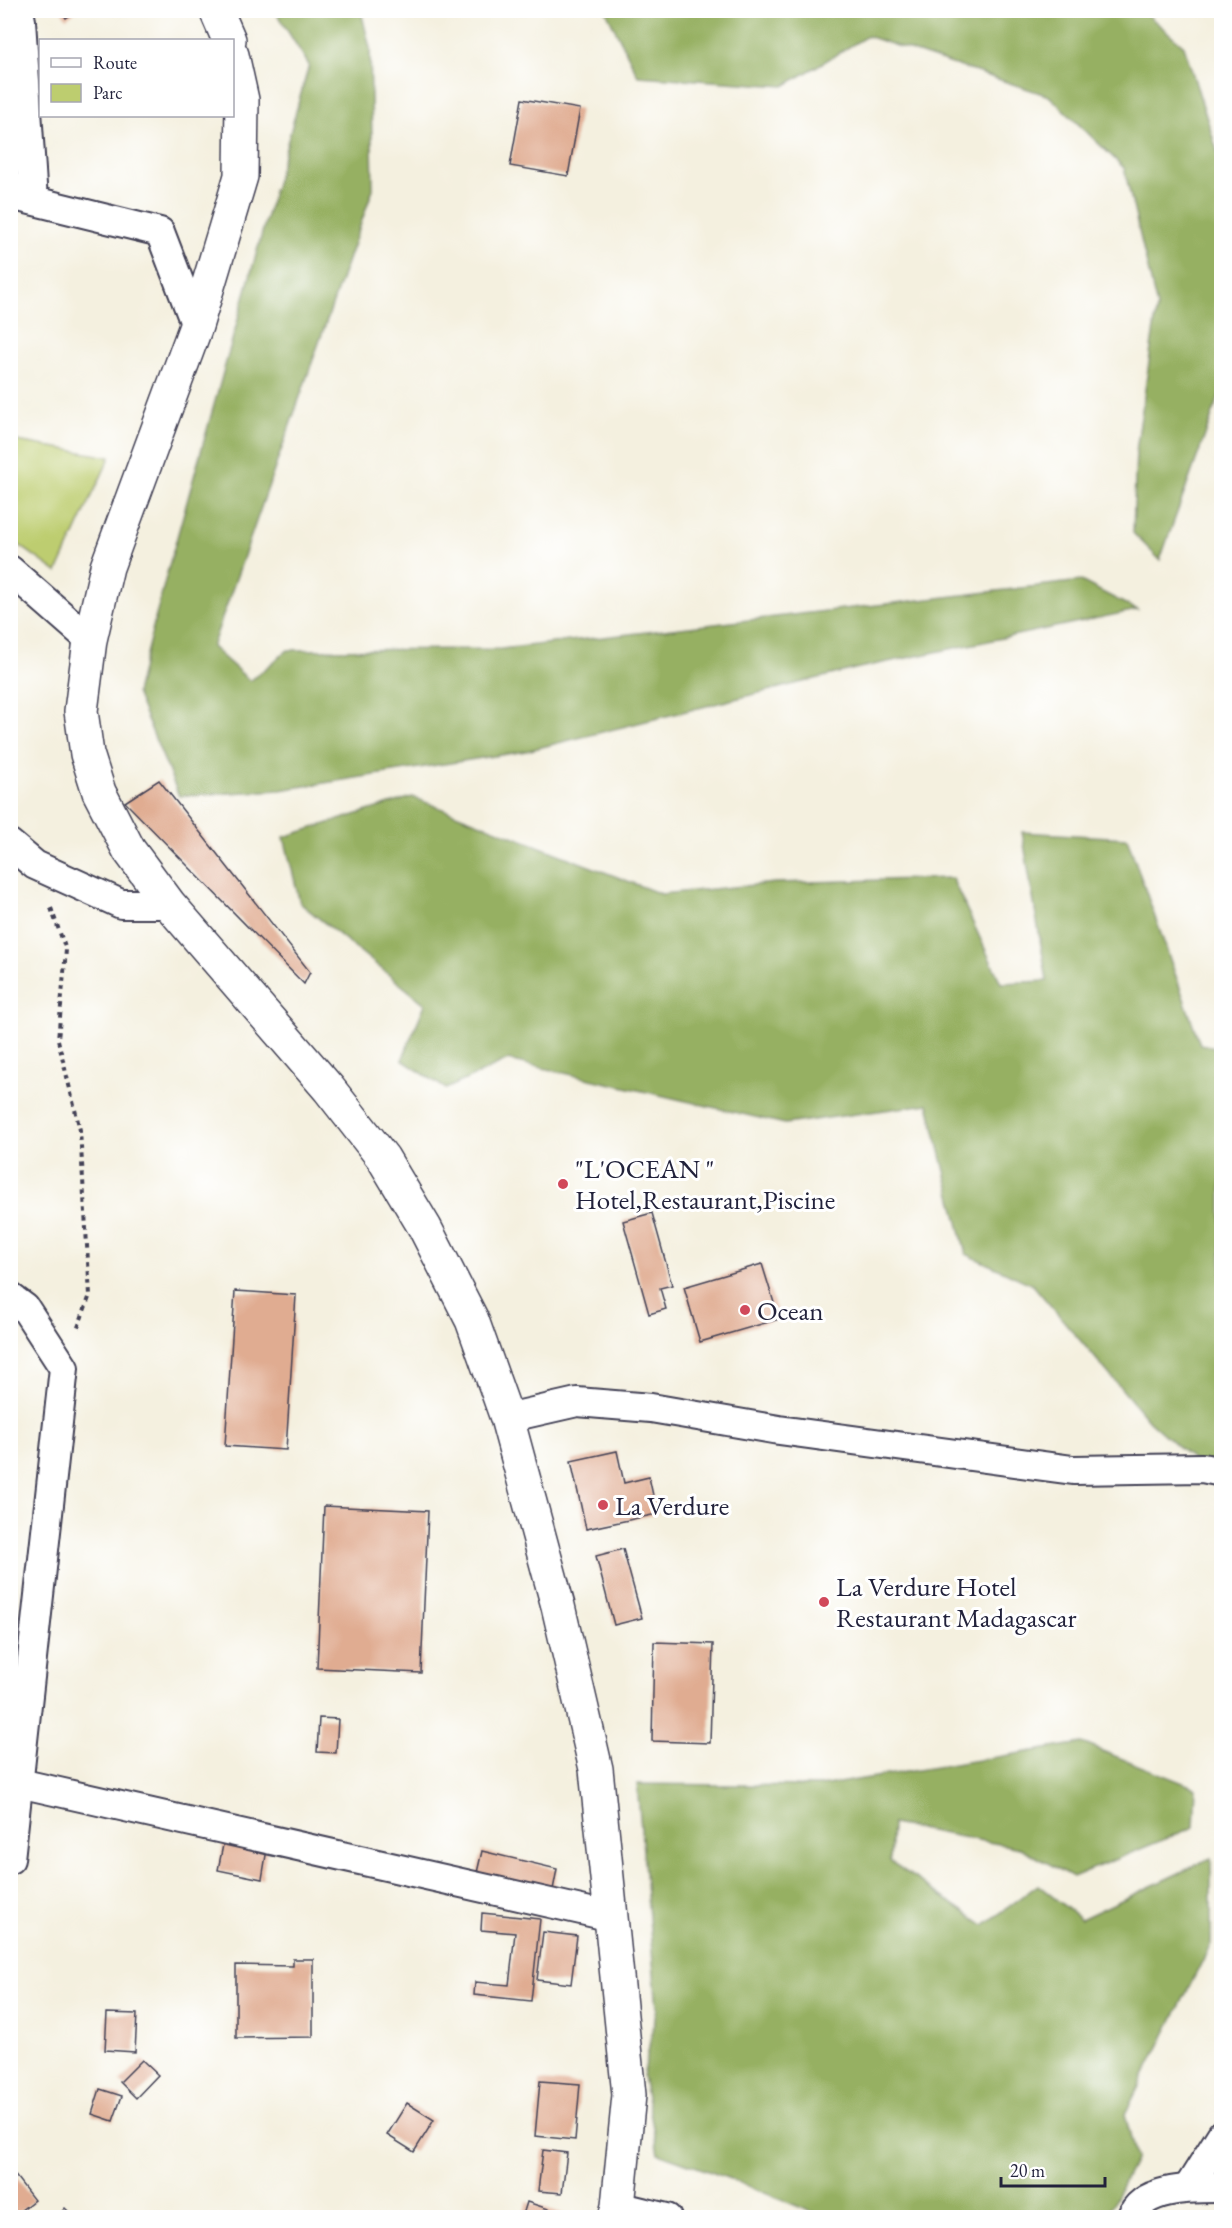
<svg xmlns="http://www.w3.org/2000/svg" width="1232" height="2228" font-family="'EB Garamond',serif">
  <rect width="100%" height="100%" fill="#fff"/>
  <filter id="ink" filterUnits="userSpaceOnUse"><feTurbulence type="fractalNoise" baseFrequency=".0167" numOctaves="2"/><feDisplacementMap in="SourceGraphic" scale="12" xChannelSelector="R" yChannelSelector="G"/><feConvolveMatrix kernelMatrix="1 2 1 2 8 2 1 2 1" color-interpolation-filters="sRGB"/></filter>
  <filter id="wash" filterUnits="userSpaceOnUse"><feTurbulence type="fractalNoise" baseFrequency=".008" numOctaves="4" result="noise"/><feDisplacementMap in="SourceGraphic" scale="24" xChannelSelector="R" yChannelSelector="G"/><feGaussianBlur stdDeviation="1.35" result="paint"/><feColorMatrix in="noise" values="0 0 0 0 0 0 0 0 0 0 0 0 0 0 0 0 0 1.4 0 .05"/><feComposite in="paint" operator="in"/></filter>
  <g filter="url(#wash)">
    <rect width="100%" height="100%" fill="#f4f0df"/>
    <path fill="#bdcd6f" stroke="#707855" stroke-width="1.5" d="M11 440 110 457 57 572 11 539Z"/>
    <g fill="#96b062" stroke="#5c694e" stroke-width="1.5">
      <path d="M275 11H361L370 48 373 189 212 647 250 681 288 650 501 649 1081 581 1137 610 859 668 526 751 280 790 179 796 136 693 167 573 309 65Z"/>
      <path d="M606 11H1143L1184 46 1222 166 1221 391 1160 560 1133 533 1136 451 1157 307 1124 168 1049 96 867 36 784 86 638 76Z"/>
      <path d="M412 797 661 894 775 883 952 878 1001 983 1047 981 1022 832 1127 838 1200 1044 1221 1048V1472L1202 1468 1149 1421 1033 1285 966 1254 928 1104 785 1124 508 1060 446 1089 402 1060 425 1004 300 903 284 837Z"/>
      <path d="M1082 1743 1196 1788 1194 1827 1073 1877 1020 1848 892 1824 890 1861 984 1925 1038 1885 1081 1919 1211 1858V1944L1125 2114 1136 2158 1106 2217H824L733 2180 658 2153 643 2077 657 2008 637 1784 820 1786Z"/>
    </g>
    <g id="blocks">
      <g fill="#e0ac91">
        <path d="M61 10H78L66 18Z"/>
        <path d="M522 99 580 109 568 176 510 166Z"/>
        <path d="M159 780 310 972 304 984 125 802Z"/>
        <path d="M652 1213 672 1285 660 1288 666 1309 649 1314 623 1221Z"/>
        <path d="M762 1264 779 1319 700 1342 684 1287Z"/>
        <path d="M235 1291 296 1295 286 1450 225 1446Z"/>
        <path d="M617 1451 624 1483 649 1477 657 1514 586 1529 571 1461Z"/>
        <path d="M324 1506 428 1511 421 1673 317 1668Z"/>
        <path d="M623 1549 642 1618 614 1625 596 1556Z"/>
        <path d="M654 1642 713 1644 710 1743 652 1741Z"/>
        <path d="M319 1718 338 1719 336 1753 317 1752Z"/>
        <path d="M224 1840 267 1849 262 1879 218 1870Z"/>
        <path d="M482 1851 557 1869 552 1895 476 1877Z"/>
        <path d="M482 1913 540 1919 531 2001 474 1995 475 1982 509 1985 515 1933 481 1930Z"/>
        <path d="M543 1932 577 1936 571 1984 537 1980Z"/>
        <path d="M293 1959H313V2037L236 2038V1965L293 1966Z"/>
        <path d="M107 2013 137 2014 135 2052 105 2050Z"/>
        <path d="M142 2060 158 2075 136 2098 120 2082Z"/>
        <path d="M540 2081 580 2084 575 2140 535 2136Z"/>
        <path d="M100 2089 122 2096 113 2121 92 2114Z"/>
        <path d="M407 2103 434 2120 414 2152 387 2135Z"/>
        <path d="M543 2150 567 2153 562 2193 538 2191Z"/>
        <path d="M10 2169 34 2200 11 2218H10Z"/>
        <path d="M527 2202 573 2217V2218H522Z"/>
        <path d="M65 2208 75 2218H56Z"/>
      </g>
    </g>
  </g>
  <g filter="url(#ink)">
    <use href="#blocks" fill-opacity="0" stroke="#424154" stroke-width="1.5"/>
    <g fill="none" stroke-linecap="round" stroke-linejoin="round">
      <g stroke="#424154" stroke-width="32">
        <g id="street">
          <path d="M19 10 21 21 33 200"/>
          <path d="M10 195 160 232 196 326"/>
          <path d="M10 570 90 640"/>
          <path d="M10 844 35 865 121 904H169"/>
          <path d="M10 1297 25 1308 64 1368 10 1859"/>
          <path d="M507 1418 577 1402 651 1408 779 1430 1073 1470 1202 1468 1222 1472"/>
          <path d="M19 1783 612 1917"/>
          <path d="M1188 2188 1222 2134"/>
          <path d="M618 2206 667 2218"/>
          <path d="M1131 2218C1142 2186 1195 2188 1222 2188"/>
        </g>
      </g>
      <g stroke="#424154" stroke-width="36">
        <g id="primary">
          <path d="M216 10 229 40"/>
          <path d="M232 55 242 100 241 176 196 326 107 567 90 640 81 711 87 754 99 792 129 850 169 904 329 1089 383 1158 425 1228 472 1320 507 1418 558 1606 596 1769 629 2095 618 2206 615 2218"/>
        </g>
      </g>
      <path stroke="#424154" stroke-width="4" stroke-dasharray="4.5 4.5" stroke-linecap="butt" d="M51 908 66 950 58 1040 80 1130 90 1295 77 1330"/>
      <use href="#street" stroke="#fff" stroke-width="28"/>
      <use href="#primary" stroke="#fff" stroke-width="33"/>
    </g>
  </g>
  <g fill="#d1495b" stroke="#fff" stroke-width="2">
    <circle cx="563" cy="1184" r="6"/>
    <circle cx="745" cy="1310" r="6"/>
    <circle cx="603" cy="1505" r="6"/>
    <circle cx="824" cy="1602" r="6"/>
  </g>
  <g text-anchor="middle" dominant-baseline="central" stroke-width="6" stroke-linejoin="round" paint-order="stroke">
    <g font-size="27" fill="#22223b" stroke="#fff" text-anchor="start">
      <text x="575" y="1168">"L'OCEAN "<tspan x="575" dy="31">Hotel,Restaurant,Piscine</tspan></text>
      <text x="757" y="1310">Ocean</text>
      <text x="615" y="1505">La Verdure</text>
      <text x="836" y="1586">La Verdure Hotel<tspan x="836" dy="31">Restaurant Madagascar</tspan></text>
    </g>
  </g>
  <rect width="1232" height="2228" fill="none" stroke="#fff" stroke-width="36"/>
  <rect x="39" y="39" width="195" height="78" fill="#ffffff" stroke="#a7a7b1" stroke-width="1.5"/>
  <rect x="51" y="58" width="30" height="9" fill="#ffffff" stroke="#a7a7b1" stroke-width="1.5"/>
  <text x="93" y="69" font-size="18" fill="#22223b">Route</text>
  <rect x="51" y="84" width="30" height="18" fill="#bdcd6f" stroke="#a7a7b1" stroke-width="1.5"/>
  <text x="93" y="99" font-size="18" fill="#22223b">Parc</text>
  <path d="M1001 2177v9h104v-9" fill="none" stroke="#22223b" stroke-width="3"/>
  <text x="1010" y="2177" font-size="18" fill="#22223b" stroke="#ffffff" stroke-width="4.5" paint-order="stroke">20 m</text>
</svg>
